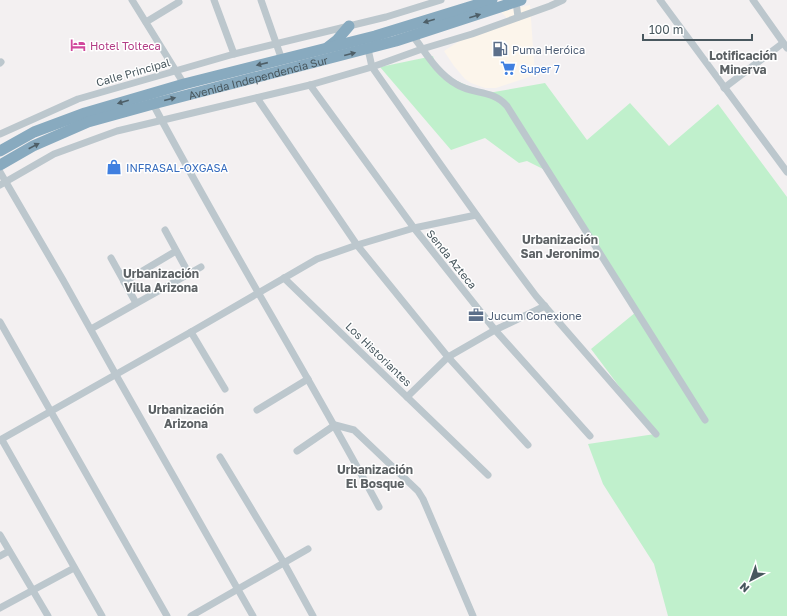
<svg xmlns="http://www.w3.org/2000/svg" width="787" height="616" font-family="'Golos Text',sans-serif">
  <rect width="100%" height="100%" fill="#f3f0f1"/>
  <path fill="#fcf5eb" d="M530 5 535 75 496 88H485L471 83 465 79 454 66 444 51 467 36 506 20V17L501 12Z"/>
  <path fill="#c0f0cc" d="M433 56C437 76 475 91 494 92L545 83 587 140 630 103 669 146 718 104 787 197V616H668L654 564 603 484 588 444 655 434 591 349 636 312 549 172 527 161 519 163 485 138 451 150 380 67Z"/>
  <g fill="none" stroke-linecap="round" stroke-linejoin="round">
    <g stroke="#bcc7cd" stroke-width="7">
      <path d="M132 0 184 84"/>
      <path d="M214 0 234 54"/>
      <path d="M261 0 282 60"/>
      <path d="M660 0 787 172"/>
      <path d="M753 0 787 48"/>
      <path d="M516 2 518 17"/>
      <path d="M146 22 179 2"/>
      <path d="M413 36C426 53 437 73 456 84 473 95 492 89 507 106L705 420"/>
      <path d="M368 49 372 67C426 144 479 221 536 296L656 434"/>
      <path d="M0 63 1 62"/>
      <path d="M310 85 414 228 495 330 590 436"/>
      <path d="M724 88 783 43"/>
      <path d="M257 98 357 245 448 357 528 445"/>
      <path d="M153 104C225 240 306 371 379 507"/>
      <path d="M0 134 78 99 234 54 386 17 441 0"/>
      <path d="M0 172 63 280 116 375 253 616"/>
      <path d="M0 185 54 154 117 131 310 85 372 67 422 49 472 34 550 6 563 0"/>
      <path d="M165 230 189 274"/>
      <path d="M111 258 136 303"/>
      <path d="M284 278 407 397 448 357 495 330 545 306"/>
      <path d="M124 282 176 251"/>
      <path d="M0 322 167 616"/>
      <path d="M91 329 201 267"/>
      <path d="M191 332 225 389"/>
      <path d="M407 397 488 475"/>
      <path d="M257 410 308 379"/>
      <path d="M0 440 191 332 317 259 357 245 414 228 476 215"/>
      <path d="M2 440 102 616"/>
      <path d="M297 451 335 425 354 430 418 491 423 499 473 616"/>
      <path d="M220 457 284 563 313 616"/>
      <path d="M0 535 48 616"/>
      <path d="M0 556 9 551"/>
      <path d="M0 608 74 568"/>
      <path d="M191 616 308 549"/>
    </g>
    <g stroke="#88aabf" stroke-width="11">
      <path d="M328 47 337 40 349 26"/>
      <path d="M0 151 34 132 85 113 184 84 375 36 492 0"/>
      <path id="s1" d="M0 165 33 146 88 122 153 104 396 41 521 0"/>
    </g>
  </g>
  <defs><path id="oneway-solid" d="M-6-.8H1V-3.2L6.5 0L1 3.2V.8H-6Z"/></defs>
  <g fill="#4e5f68">
    <use href="#oneway-solid" transform="translate(475 16) rotate(-18)"/>
    <use href="#oneway-solid" transform="translate(429 21) rotate(164)"/>
    <use href="#oneway-solid" transform="translate(350 54) rotate(-14)"/>
    <use href="#oneway-solid" transform="translate(262 64) rotate(167)"/>
    <use href="#oneway-solid" transform="translate(170 99) rotate(-14)"/>
    <use href="#oneway-solid" transform="translate(123 102) rotate(164)"/>
    <use href="#oneway-solid" transform="translate(34 146) rotate(-27)"/>
  </g>
  <defs>
    <g id="hotel-bare" transform="scale(1.2)"><path d="M-6-4.5h1.5V1H6V5H4.5V3h-9V5H-6ZM-4 0a1.8 1.8 0 1 1 3.6 0ZM.5 0V-2.5h3Q6-2.5 6 0Z" fill="#d1479c" stroke="#fff" stroke-width="2.5" paint-order="stroke"/></g>
    <g id="fuel-bare" transform="scale(1.2)"><path d="M-5.5-6h7V0h2V4h1.3V-2.5L3-4.5l.8-.8L6-3V5H2.5V1h-1V6h-7ZM-4.2-4.7v3.2H.2V-4.7Z" fill="#5c6f8a" stroke="#fff" stroke-width="2.5" paint-order="stroke"/></g>
    <g id="supermarket-bare" transform="scale(1.2)"><path d="M-6-5.5h2.5l.6 2H6L4.5 2H-2.5L-4.4-4H-6ZM-1.5 3.2a1.3 1.3 0 1 0 .1 0ZM3 3.2a1.3 1.3 0 1 0 .1 0Z" fill="#3f7fe0" stroke="#fff" stroke-width="2.5" paint-order="stroke"/></g>
    <g id="shop-bare" transform="scale(1.2)"><path d="M-5-2.5h2.3a2.7 3.5 0 0 1 5.4 0H5L5.5 6h-11ZM-1.5-2.5h3a1.5 2.3 0 0 0-3 0Z" fill="#3f7fe0" stroke="#fff" stroke-width="2.5" paint-order="stroke"/></g>
    <g id="office-bare" transform="scale(1.2)"><path d="M-6-3h4V-5.5h4V-3h4V5H-6ZM-1-4.5V-3h2v-1.5ZM-6 0V1H6V0Z" fill="#5c6f8a" stroke="#fff" stroke-width="2.5" paint-order="stroke"/></g>
  </defs>
  <g fill-rule="evenodd">
    <use href="#hotel-bare" x="78" y="45"/>
    <use href="#fuel-bare" x="500" y="49"/>
    <use href="#supermarket-bare" x="508" y="68"/>
    <use href="#shop-bare" x="114" y="167"/>
    <use href="#office-bare" x="476" y="315"/>
  </g>
  <g text-anchor="middle" dominant-baseline="central" stroke-width="3" stroke-linejoin="round" paint-order="stroke">
    <g font-size="11" fill="#b23c85" stroke="#fff" text-anchor="start">
      <text x="90" y="45">Hotel Tolteca</text>
    </g>
    <g font-size="11" fill="#4e5e75" stroke="#fff" text-anchor="start">
      <text x="512" y="49">Puma Heróica</text>
      <text x="488" y="315">Jucum Conexione</text>
    </g>
    <g font-size="11" fill="#366cbe" stroke="#fff" text-anchor="start">
      <text x="520" y="68">Super 7</text>
      <text x="126" y="167">INFRASAL-OXGASA</text>
    </g>
    <g font-size="11" fill="#48575e" stroke="#fff">
      <text transform="translate(133 72) rotate(-16)">Calle Principal</text>
      <text stroke="none"><textPath href="#s1" startOffset="274">Avenida Independencia Sur</textPath></text>
      <text transform="translate(452 259) rotate(51)">Senda Azteca</text>
      <text transform="translate(379 354) rotate(44)">Los Historiantes</text>
    </g>
    <g font-size="12" font-weight="bold" fill="#5d6265" stroke="#fff">
      <text x="743" y="55">Lotificación<tspan x="743" dy="14">Minerva</tspan></text>
      <text x="560" y="239">Urbanización<tspan x="560" dy="14">San Jeronimo</tspan></text>
      <text x="161" y="273">Urbanización<tspan x="161" dy="14">Villa Arizona</tspan></text>
      <text x="186" y="409">Urbanización<tspan x="186" dy="14">Arizona</tspan></text>
      <text x="375" y="469">Urbanización<tspan x="375" dy="14">El Bosque</tspan></text>
    </g>
  </g>
  <g transform="translate(751 580) rotate(221)" stroke="#ffffff" stroke-width="3" paint-order="stroke">
  <path d="M0-3L7 15L0 10L-7 15Z" fill="#48575e"/>
  <text y="-6" font-size="11" font-weight="bold" text-anchor="middle" fill="#48575e">N</text>
  </g>
  <path d="M643 34v6h109v-6" fill="none" stroke="#48575e" stroke-width="2"/>
  <text x="649" y="34" font-size="12" fill="#48575e" stroke="#ffffff" stroke-width="3" paint-order="stroke">100 m</text>
</svg>
